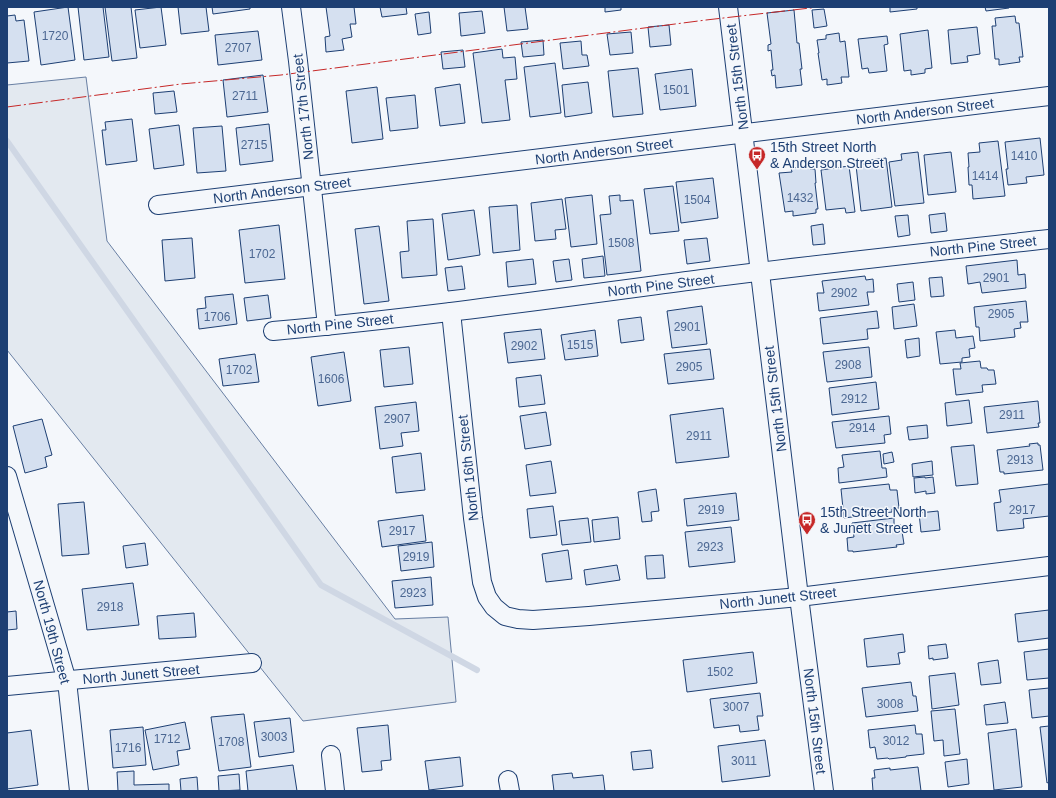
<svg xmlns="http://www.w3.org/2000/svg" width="1056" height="798" font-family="Helvetica,sans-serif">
  <rect width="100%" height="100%" fill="#f4f7fb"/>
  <path fill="#e3e9f0" stroke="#687fa3" d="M86 77 107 241 395 619 448 617 456 702 303 721 7 350V85Z"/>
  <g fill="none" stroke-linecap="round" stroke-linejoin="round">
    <path stroke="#cfd7e4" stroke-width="6" d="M7 141 321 585 477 670"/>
  </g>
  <g fill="#d5e0f0" stroke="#1d3f73">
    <path d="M68 7 75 60 41 65 34 12Z"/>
    <path d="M78 7H103L109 57 84 60Z"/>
    <path d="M105 7H131L137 58 112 61Z"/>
    <path d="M161 7 166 45 140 48 135 10Z"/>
    <path d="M178 7H206L209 31 181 34Z"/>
    <path d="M212 7H250V9L213 14Z"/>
    <path d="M326 7H354L356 24H350L352 37 342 39 344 50 326 52 325 37 330 36Z"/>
    <path d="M380 7H406L407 14 382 17Z"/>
    <path d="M504 7H525L528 29 507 31Z"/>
    <path d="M605 7H621V10L605 12Z"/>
    <path d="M890 7H917V9L890 12Z"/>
    <path d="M985 7H1009V8L986 11Z"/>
    <path d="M824 9 827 26 814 28 812 10Z"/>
    <path d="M794 10 797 43H799L802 69H800L802 85 776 88 775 75 772 76 771 70H773L771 50 768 51V45L771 44 767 13Z"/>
    <path d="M482 11 485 33 461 36 459 13Z"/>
    <path d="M429 12 431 33 418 35 415 14Z"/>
    <path d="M15 15 16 21 24 20 29 61 7 63V16Z"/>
    <path d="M1015 16 1016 23H1019L1023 57H1019L1020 62 999 65V59H995L992 26H996L995 18Z"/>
    <path d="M669 25 671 45 650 47 648 27Z"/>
    <path d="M977 27 980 54 967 56 968 62 951 64 948 30Z"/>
    <path d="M928 30 932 68 925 69V73L911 75V70L904 71 900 34Z"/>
    <path d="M258 31 262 60 218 65 215 35Z"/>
    <path d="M631 32 633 53 610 55 607 34Z"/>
    <path d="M839 33 840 42 845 41 849 77H841L842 83 827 85V79L822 80 818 53H819L817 40 826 39V35Z"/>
    <path d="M887 36 888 44 884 45 887 71 869 73 868 68 862 69 858 39Z"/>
    <path d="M543 40 544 55 523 57 521 42Z"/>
    <path d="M581 41 582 55H587L589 66 563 69 560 43Z"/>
    <path d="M502 49 503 58 515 57 517 79 505 80 510 120 482 123 473 53Z"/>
    <path d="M463 50 465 67 443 69 441 52Z"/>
    <path d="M555 63 561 113 530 117 524 67Z"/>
    <path d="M638 68 643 114 613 117 608 71Z"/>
    <path d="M692 69 696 106 660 110 655 74Z"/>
    <path d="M263 75 268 112 227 117 223 80Z"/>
    <path d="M588 82 592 113 565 117 562 85Z"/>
    <path d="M460 84 465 123 440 126 435 88Z"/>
    <path d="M377 87 383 139 352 143 346 91Z"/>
    <path d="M174 91 177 112 155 114 153 93Z"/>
    <path d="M415 95 418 128 390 131 386 98Z"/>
    <path d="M132 119 137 161 106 165 102 130H106L105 122Z"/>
    <path d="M269 124 273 161 240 165 236 128Z"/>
    <path d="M179 125 184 165 154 169 149 129Z"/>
    <path d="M222 126 226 171 197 173 193 128Z"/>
    <path d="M1040 138 1044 175 1026 177 1027 183 1008 185 1006 169H1008L1005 142Z"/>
    <path d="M998 141 1005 196 973 199 972 185H969L968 167H969L968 153 980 152 979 143Z"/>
    <path d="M918 152 924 203 895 206 889 162 902 160 901 154Z"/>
    <path d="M951 152 956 192 928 195 924 155Z"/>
    <path d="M886 158 892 207 861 211 856 165 872 163 871 160Z"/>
    <path d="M810 166V169H815L816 183H815L818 209H816V213L793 216V211L785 212 779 173 792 172 791 168Z"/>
    <path d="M849 166 855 212 846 213 845 208 826 210 821 170Z"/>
    <path d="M713 178 718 218 681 223 676 182Z"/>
    <path d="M673 186 679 231 650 234 644 189Z"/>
    <path d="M592 195 597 244 571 247 565 198Z"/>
    <path d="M620 195V201L633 200 641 271 607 275 600 215 611 214 609 196Z"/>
    <path d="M562 199 566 229 555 230 556 239 535 241 531 203Z"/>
    <path d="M517 205 520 250 493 253 489 207Z"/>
    <path d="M474 210 480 255 448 260 442 214Z"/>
    <path d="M945 213 947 231 931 233 929 215Z"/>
    <path d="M908 215 910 235 898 237 895 216Z"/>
    <path d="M433 219 437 275 402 278 400 252 409 251 407 221Z"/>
    <path d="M823 224 825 244 813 245 811 226Z"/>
    <path d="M279 225 285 279 245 283 239 230Z"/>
    <path d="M379 226 389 301 364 304 355 229Z"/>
    <path d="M192 238 195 278 165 281 162 240Z"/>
    <path d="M707 238 710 261 687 264 684 240Z"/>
    <path d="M603 256 605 276 584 278 582 259Z"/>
    <path d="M533 259 536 284 508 287 506 262Z"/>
    <path d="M569 259 572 280 556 282 553 261Z"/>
    <path d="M1017 260 1018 275 1025 274 1026 288 982 293 980 282 968 284 966 266Z"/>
    <path d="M462 266 465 289 448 291 445 268Z"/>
    <path d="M865 276 866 280 873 279 874 292H867L869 305 819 311 817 293H824L822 281Z"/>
    <path d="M942 277 944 296 931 297 929 278Z"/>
    <path d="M913 282 915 300 899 302 897 284Z"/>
    <path d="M233 294 237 324 199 329 197 309 206 308 205 297Z"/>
    <path d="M268 295 271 318 247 321 244 298Z"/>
    <path d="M1026 301 1028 322H1020L1021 328 1014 329 1015 337 980 341 979 327H976L974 307Z"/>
    <path d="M914 304 917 326 894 329 892 307Z"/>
    <path d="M702 306 707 344 672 348 667 311Z"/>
    <path d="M877 311 879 328 867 329 868 339 823 344 820 318Z"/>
    <path d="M641 317 644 340 621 343 618 320Z"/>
    <path d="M541 329 545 359 508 363 504 333Z"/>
    <path d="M595 330 598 356 565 360 561 335Z"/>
    <path d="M955 330 956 338 973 336 975 348 969 349 970 357 962 358V362L940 364 936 332Z"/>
    <path d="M919 338 920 356 907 358 905 340Z"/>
    <path d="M409 347 413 384 384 387 380 350Z"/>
    <path d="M869 347 872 377 827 382 823 352Z"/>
    <path d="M710 349 714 379 668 384 664 354Z"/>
    <path d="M344 352 351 401 318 406 311 357Z"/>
    <path d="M255 354 259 382 223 386 219 359Z"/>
    <path d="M980 361 981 368H987L988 370H994L996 384 982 385 983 392 956 395 953 369H961L960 363Z"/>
    <path d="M541 375 545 404 519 407 516 378Z"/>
    <path d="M876 382 879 409 832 415 829 388Z"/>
    <path d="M969 400 972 423 947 426 945 403Z"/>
    <path d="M1038 401 1040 423H1038L1039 427 987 433 984 407Z"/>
    <path d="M416 402 419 431 401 433 403 446 380 449 375 407Z"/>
    <path d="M723 408 729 457 676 463 670 415Z"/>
    <path d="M546 412 551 445 525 449 520 416Z"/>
    <path d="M889 416 891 434 884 435 885 443 836 448 832 422Z"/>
    <path d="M42 419 52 455 45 457 47 467 25 473 13 426Z"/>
    <path d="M927 425 928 438 909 440 907 427Z"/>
    <path d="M1038 443V445H1040L1043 470 1004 474V472H1000L997 450 1030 446 1029 444Z"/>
    <path d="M974 445 978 484 956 486 951 447Z"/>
    <path d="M880 451 882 468H886L887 477 839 483 838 468 844 467 842 455Z"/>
    <path d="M892 452 894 462 884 464 883 454Z"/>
    <path d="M421 453 425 490 396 493 392 457Z"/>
    <path d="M551 461 556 493 530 496 526 465Z"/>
    <path d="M932 461 933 475 913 477 912 464Z"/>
    <path d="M925 477V478L933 477 935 493 926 494V491L915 493 914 478Z"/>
    <path d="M889 484 890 490H897L899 508 892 509V512L844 518 841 489Z"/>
    <path d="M1049 484V516L1023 519 1024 528 997 531 994 503 1001 502 999 490Z"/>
    <path d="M656 489 659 511 651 512 652 521 642 522 638 492Z"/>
    <path d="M736 493 739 520 687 526 684 499Z"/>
    <path d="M84 502 89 554 62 556 58 504Z"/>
    <path d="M553 506 557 535 530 538 527 509Z"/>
    <path d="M938 511 940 530 921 532 919 513Z"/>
    <path d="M423 515 426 541 382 547 378 521Z"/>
    <path d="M618 517 620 539 594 542 592 520Z"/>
    <path d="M588 518 591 542 562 545 559 521Z"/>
    <path d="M894 518V525H901L904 544 896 545 897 547 853 552V551H848L847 538 854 537 852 523Z"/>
    <path d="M731 527 735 562 689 567 685 532Z"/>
    <path d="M432 542 434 567 401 571 398 546Z"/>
    <path d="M145 543 148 565 126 568 123 546Z"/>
    <path d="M568 550 572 579 546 582 542 554Z"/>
    <path d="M663 555 665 578 647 579 645 556Z"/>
    <path d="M617 565 620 580 586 585 584 570Z"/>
    <path d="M431 577 433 605 395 608 392 581Z"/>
    <path d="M133 583 139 625 87 630 82 589Z"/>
    <path d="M1049 610V638L1018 642 1015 614Z"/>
    <path d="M16 611 17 629 7 630V612Z"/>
    <path d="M194 613 196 637 159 639 157 616Z"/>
    <path d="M903 634 905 652 898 653 900 664 867 667 864 639Z"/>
    <path d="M946 644 948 658 933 660V658L929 659 928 646Z"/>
    <path d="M1049 649V678L1027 680 1024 652Z"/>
    <path d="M753 652 757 683 687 692 683 660Z"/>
    <path d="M998 660 1001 683 981 685 978 663Z"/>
    <path d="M955 673 959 705 932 709 929 676Z"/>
    <path d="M911 682 913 696H916L918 711 866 717 862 688Z"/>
    <path d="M1049 688V716L1032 718 1029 690Z"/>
    <path d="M760 693 763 716H757L759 730 740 732 739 725 714 728 710 699Z"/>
    <path d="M1005 702 1008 723 986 725 984 705Z"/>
    <path d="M955 709 960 754 944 756 943 740 934 741 931 711Z"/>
    <path d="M244 714 251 767 219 771 211 717Z"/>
    <path d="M290 718 294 752 259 757 254 722Z"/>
    <path d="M185 722 190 749 177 751 179 765 153 770 145 730Z"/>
    <path d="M388 725 391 760 381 761 382 770 362 772 357 728Z"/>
    <path d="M915 725 916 734H922L924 754 906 756V757L889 759 888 758 877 759 875 747 870 748 868 730Z"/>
    <path d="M1049 726V782L1047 783 1040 727Z"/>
    <path d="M143 727 146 765 113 768 110 730Z"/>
    <path d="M1016 729 1022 787 994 790 988 733Z"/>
    <path d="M31 730 38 785 7 789V733Z"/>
    <path d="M765 740 770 776 722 782 718 746Z"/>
    <path d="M651 750 653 768 633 770 631 752Z"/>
    <path d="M460 757 463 786 429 790 425 761Z"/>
    <path d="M967 759 969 784 948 787 945 762Z"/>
    <path d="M293 765 297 791H248L246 771Z"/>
    <path d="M918 767 921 791H873L872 778H875L874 770 890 768V770Z"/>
    <path d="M134 771V785L169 784V791H118L117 772Z"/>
    <path d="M572 773 573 778 603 775 605 791H554L552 775Z"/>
    <path d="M239 774 240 790 219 791 218 776Z"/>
    <path d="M197 777 198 791H181L180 779Z"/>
  </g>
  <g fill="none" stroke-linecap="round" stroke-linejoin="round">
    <g stroke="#1d3f73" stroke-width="20">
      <g id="minor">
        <path d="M291 7 298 61 327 326"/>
        <path d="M728 7 799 597 824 791"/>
        <path d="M158 205 1049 96"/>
        <path d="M451 312 473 518 482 582 487 597 494 607 505 616 518 619 533 620 589 616 799 597 1049 566"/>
        <path d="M273 331C417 318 559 298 702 279 817 264 933 252 1049 239"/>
        <path d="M7 476 67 681 79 791"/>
        <path d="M7 686 252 663"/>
        <path d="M331 755 335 791"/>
        <path d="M508 780 510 791"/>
      </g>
    </g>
    <use href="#minor" stroke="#f4f7fb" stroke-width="18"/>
    <path stroke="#c62828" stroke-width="1" stroke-dasharray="14 3 2 3" stroke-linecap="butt" d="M7 107 181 84 281 75 706 20 819 7"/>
  </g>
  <defs>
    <g id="bus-pin" transform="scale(0.9)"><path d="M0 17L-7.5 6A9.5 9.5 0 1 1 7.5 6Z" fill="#c62828" stroke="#f4f7fb"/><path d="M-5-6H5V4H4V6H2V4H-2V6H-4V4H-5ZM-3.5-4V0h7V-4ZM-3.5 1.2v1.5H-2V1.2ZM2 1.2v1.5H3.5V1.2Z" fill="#fff"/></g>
  </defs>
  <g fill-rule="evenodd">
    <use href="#bus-pin" x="757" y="155"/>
    <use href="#bus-pin" x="807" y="520"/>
  </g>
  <g text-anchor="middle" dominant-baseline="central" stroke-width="3" stroke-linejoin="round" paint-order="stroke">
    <g font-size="12" fill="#4b6792">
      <text x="55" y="36">1720</text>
      <text x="238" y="48">2707</text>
      <text x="676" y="90">1501</text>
      <text x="245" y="96">2711</text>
      <text x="254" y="145">2715</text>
      <text x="1024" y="156">1410</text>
      <text x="985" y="176">1414</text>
      <text x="800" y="198">1432</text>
      <text x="697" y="200">1504</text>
      <text x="621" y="243">1508</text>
      <text x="262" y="254">1702</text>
      <text x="996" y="278">2901</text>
      <text x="844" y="293">2902</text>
      <text x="1001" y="314">2905</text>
      <text x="217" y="317">1706</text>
      <text x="687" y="327">2901</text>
      <text x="580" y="345">1515</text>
      <text x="524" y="346">2902</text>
      <text x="848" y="365">2908</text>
      <text x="689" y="367">2905</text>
      <text x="239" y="370">1702</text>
      <text x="331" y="379">1606</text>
      <text x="854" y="399">2912</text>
      <text x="1012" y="415">2911</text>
      <text x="397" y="419">2907</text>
      <text x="862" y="428">2914</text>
      <text x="699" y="436">2911</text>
      <text x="1020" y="460">2913</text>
      <text x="711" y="510">2919</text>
      <text x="1022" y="510">2917</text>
      <text x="402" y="531">2917</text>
      <text x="710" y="547">2923</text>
      <text x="416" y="557">2919</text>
      <text x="413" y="593">2923</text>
      <text x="110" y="607">2918</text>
      <text x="720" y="672">1502</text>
      <text x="890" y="704">3008</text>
      <text x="736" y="707">3007</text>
      <text x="274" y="737">3003</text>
      <text x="167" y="739">1712</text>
      <text x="896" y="741">3012</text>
      <text x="231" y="742">1708</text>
      <text x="128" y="748">1716</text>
      <text x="744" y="761">3011</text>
    </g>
    <g font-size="14" fill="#1d3f73" stroke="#f4f7fb">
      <text transform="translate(737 77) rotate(-97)">North 15th Street</text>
      <text transform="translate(303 107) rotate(-96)">North 17th Street</text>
      <text transform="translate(925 111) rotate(-7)">North Anderson Street</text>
      <text transform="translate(604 151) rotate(-7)">North Anderson Street</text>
      <text transform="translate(282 190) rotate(-7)">North Anderson Street</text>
      <text transform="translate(983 246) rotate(-6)">North Pine Street</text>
      <text transform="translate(661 285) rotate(-7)">North Pine Street</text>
      <text transform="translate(340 324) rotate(-6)">North Pine Street</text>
      <text transform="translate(775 399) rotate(-97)">North 15th Street</text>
      <text transform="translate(468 468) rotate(-96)">North 16th Street</text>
      <text transform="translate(778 598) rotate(-6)">North Junett Street</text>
      <text transform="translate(52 632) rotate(75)">North 19th Street</text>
      <text transform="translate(141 674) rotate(-5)">North Junett Street</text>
      <text transform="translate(815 721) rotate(83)">North 15th Street</text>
    </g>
    <g font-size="14" fill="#1d3f73" stroke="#f4f7fb" text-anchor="start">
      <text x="770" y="147">15th Street North<tspan x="770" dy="16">&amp; Anderson Street</tspan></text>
      <text x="820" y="512">15th Street North<tspan x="820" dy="16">&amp; Junett Street</tspan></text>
    </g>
  </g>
  <rect width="1056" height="798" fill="none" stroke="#1d3f73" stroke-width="16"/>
</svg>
